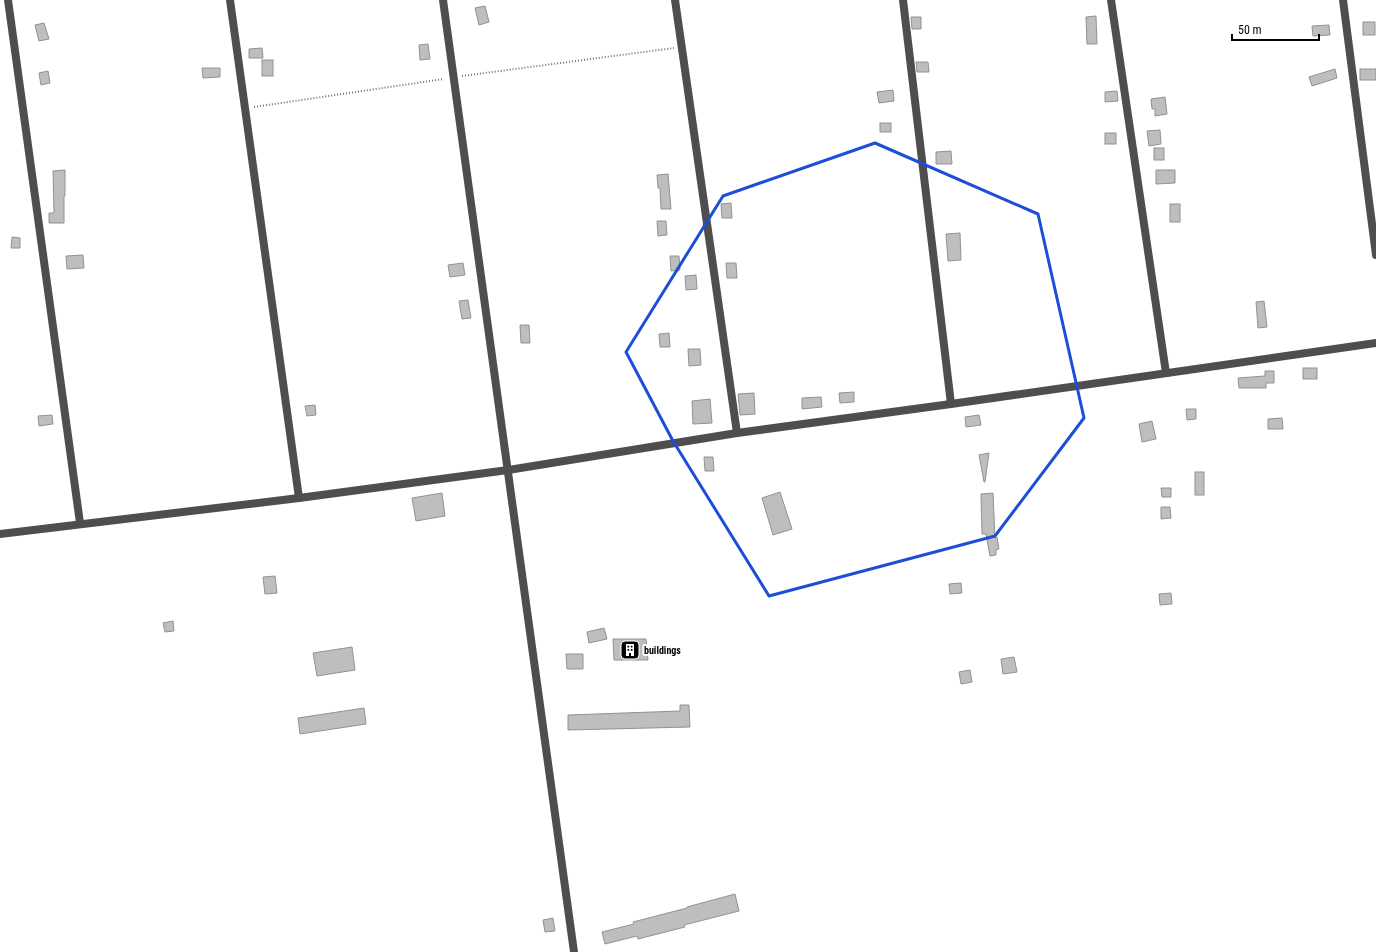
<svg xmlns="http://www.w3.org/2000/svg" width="1376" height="952" font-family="'Roboto Condensed',sans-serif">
  <rect width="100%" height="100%" fill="#fff"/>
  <g fill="#bebebe" stroke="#929292">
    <path d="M485 6 489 22 479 25 475 8Z"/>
    <path d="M1096 16 1097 44H1087L1086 17Z"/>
    <path d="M911 17H921V29H912Z"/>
    <rect x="1363" y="22" width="12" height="13"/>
    <path d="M44 23 49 39 39 41 35 25Z"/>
    <path d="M1329 25 1330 35 1313 36 1312 26Z"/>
    <path d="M428 44 430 59 420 60 419 45Z"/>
    <path d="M262 48 263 58H249V49Z"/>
    <rect x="262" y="60" width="11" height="16"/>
    <path d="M916 62H928L929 72H917Z"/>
    <path d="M202 68H220V77L203 78Z"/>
    <path d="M1335 69 1337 78 1312 86 1309 77Z"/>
    <rect x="1360" y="69" width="16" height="11"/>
    <path d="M48 71 50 83 41 85 39 73Z"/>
    <path d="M893 90 894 101 879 103 877 92Z"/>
    <path d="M1117 91 1118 101 1105 102V92Z"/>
    <path d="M1165 97 1167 114 1155 116V109H1152L1151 99Z"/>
    <rect x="880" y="123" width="11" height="9"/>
    <path d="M1160 130 1161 144 1149 146 1147 131Z"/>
    <rect x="1105" y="133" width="11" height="11"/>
    <rect x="1154" y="148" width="10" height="12"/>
    <path d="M951 151 952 164H936V152Z"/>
    <path d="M65 170V196H64V223H49V213H54L53 171Z"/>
    <path d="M1156 170H1175V183L1156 184Z"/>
    <path d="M668 174 671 209H661L660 188H658L657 175Z"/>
    <path d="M731 203 732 218H722L721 204Z"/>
    <rect x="1170" y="204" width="10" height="18"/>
    <path d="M657 221H666L667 235 658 236Z"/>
    <path d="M960 233 961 260 948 261 946 234Z"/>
    <path d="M12 237 20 238V248H11Z"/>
    <path d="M83 255 84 268 67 269 66 256Z"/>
    <path d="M670 256H679L680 270 671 271Z"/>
    <path d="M463 263 465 275 450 277 448 265Z"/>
    <path d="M726 263H736L737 278H727Z"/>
    <path d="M696 275 697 289 686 290 685 276Z"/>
    <path d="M468 300 471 318 462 319 459 301Z"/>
    <path d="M1264 301 1267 327 1258 328 1256 302Z"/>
    <path d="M520 325H529L530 343H521Z"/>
    <path d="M669 333 670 347H660L659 334Z"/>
    <path d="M688 349H700L701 365 689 366Z"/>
    <rect x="1303" y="368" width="14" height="11"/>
    <path d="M1265 371H1274V383H1266V388H1239L1238 378 1265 376Z"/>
    <path d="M854 392V402L840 403 839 393Z"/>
    <path d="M754 393 755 414 740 415 738 394Z"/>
    <path d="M821 397 822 407 802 409V398Z"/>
    <path d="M710 399 712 423 693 424 692 401Z"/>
    <path d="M315 405 316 415 307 416 305 406Z"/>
    <path d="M1186 409H1196V419L1187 420Z"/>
    <path d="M52 415 53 424 39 426 38 416Z"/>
    <path d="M979 415 981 425 966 427 965 417Z"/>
    <path d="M1282 418 1283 429H1268V419Z"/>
    <path d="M1152 421 1156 439 1142 442 1139 424Z"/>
    <path d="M989 453 985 482H984L979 455Z"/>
    <path d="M704 457H713L714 471H705Z"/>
    <rect x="1195" y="472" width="9" height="23"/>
    <path d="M1161 488H1171V497H1162Z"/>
    <path d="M780 492 792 529 773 535 762 498Z"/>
    <path d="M442 493 445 516 416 521 412 498Z"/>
    <path d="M993 493 995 538 997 537 999 549 996 550V555L990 556 986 534H982L981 494Z"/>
    <path d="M1161 507H1170L1171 518 1161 519Z"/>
    <path d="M275 576 277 593 265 594 263 577Z"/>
    <path d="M961 583 962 593 950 594 949 584Z"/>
    <path d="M1171 593 1172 604 1160 605 1159 594Z"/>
    <path d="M173 621 174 631 165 632 163 623Z"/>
    <path d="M604 628 607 639 589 643 587 632Z"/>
    <path d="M613 639H646L648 660H614Z"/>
    <path d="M352 647 355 670 317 676 313 653Z"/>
    <path d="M566 654H583V669H567Z"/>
    <path d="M1014 657 1017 672 1003 674 1001 659Z"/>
    <path d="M970 670 972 682 961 684 959 672Z"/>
    <path d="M680 705H689L690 727 568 730V715L680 711Z"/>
    <path d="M364 708 366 724 300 734 298 718Z"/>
    <path d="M735 894 739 911 684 925 685 927 638 939 637 936 605 944 602 932 634 924 633 922 687 908V907Z"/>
    <path d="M553 918 555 931 545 932 543 920Z"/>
  </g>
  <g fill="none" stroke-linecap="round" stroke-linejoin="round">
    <g stroke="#707070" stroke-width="2" stroke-dasharray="1 2" stroke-linecap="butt">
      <path d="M462 76 674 48"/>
      <path d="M254 107 444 79"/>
    </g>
    <g stroke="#4e4e4e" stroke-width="8">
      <path d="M8 0 80 523"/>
      <path d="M230 0 299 498"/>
      <path d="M675 0 737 433"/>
      <path d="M903 0 951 404"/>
      <path d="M1111 0 1166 373"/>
      <path d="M1343 0 1376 255"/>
      <path d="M0 534 299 498 508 470 737 433 951 404 1376 343"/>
    </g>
    <path stroke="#4e4e4e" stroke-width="8" d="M443 0 574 952"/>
  </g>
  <path fill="none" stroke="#1d4ed8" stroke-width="3" stroke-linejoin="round" d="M875 143 1038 214 1084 418 995 536 769 596 673 441 626 352 723 196Z"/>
  <defs>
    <g id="building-square" transform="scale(1)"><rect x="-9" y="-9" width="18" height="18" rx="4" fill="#000" stroke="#fff"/><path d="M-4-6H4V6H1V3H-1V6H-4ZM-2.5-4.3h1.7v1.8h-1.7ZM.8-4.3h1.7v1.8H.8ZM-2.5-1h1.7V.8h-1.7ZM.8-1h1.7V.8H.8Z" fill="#fff"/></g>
  </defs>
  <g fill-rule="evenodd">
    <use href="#building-square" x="630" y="650"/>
  </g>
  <g text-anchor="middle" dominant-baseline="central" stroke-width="4" stroke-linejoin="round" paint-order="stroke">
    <g font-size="10" font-weight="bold" fill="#000" stroke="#fff" text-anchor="start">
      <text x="644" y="650">buildings</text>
    </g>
  </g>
  <path d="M1232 34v6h87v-6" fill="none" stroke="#000000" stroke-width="2"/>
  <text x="1238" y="34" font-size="12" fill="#000000" stroke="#ffffff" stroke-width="3" paint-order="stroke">50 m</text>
</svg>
